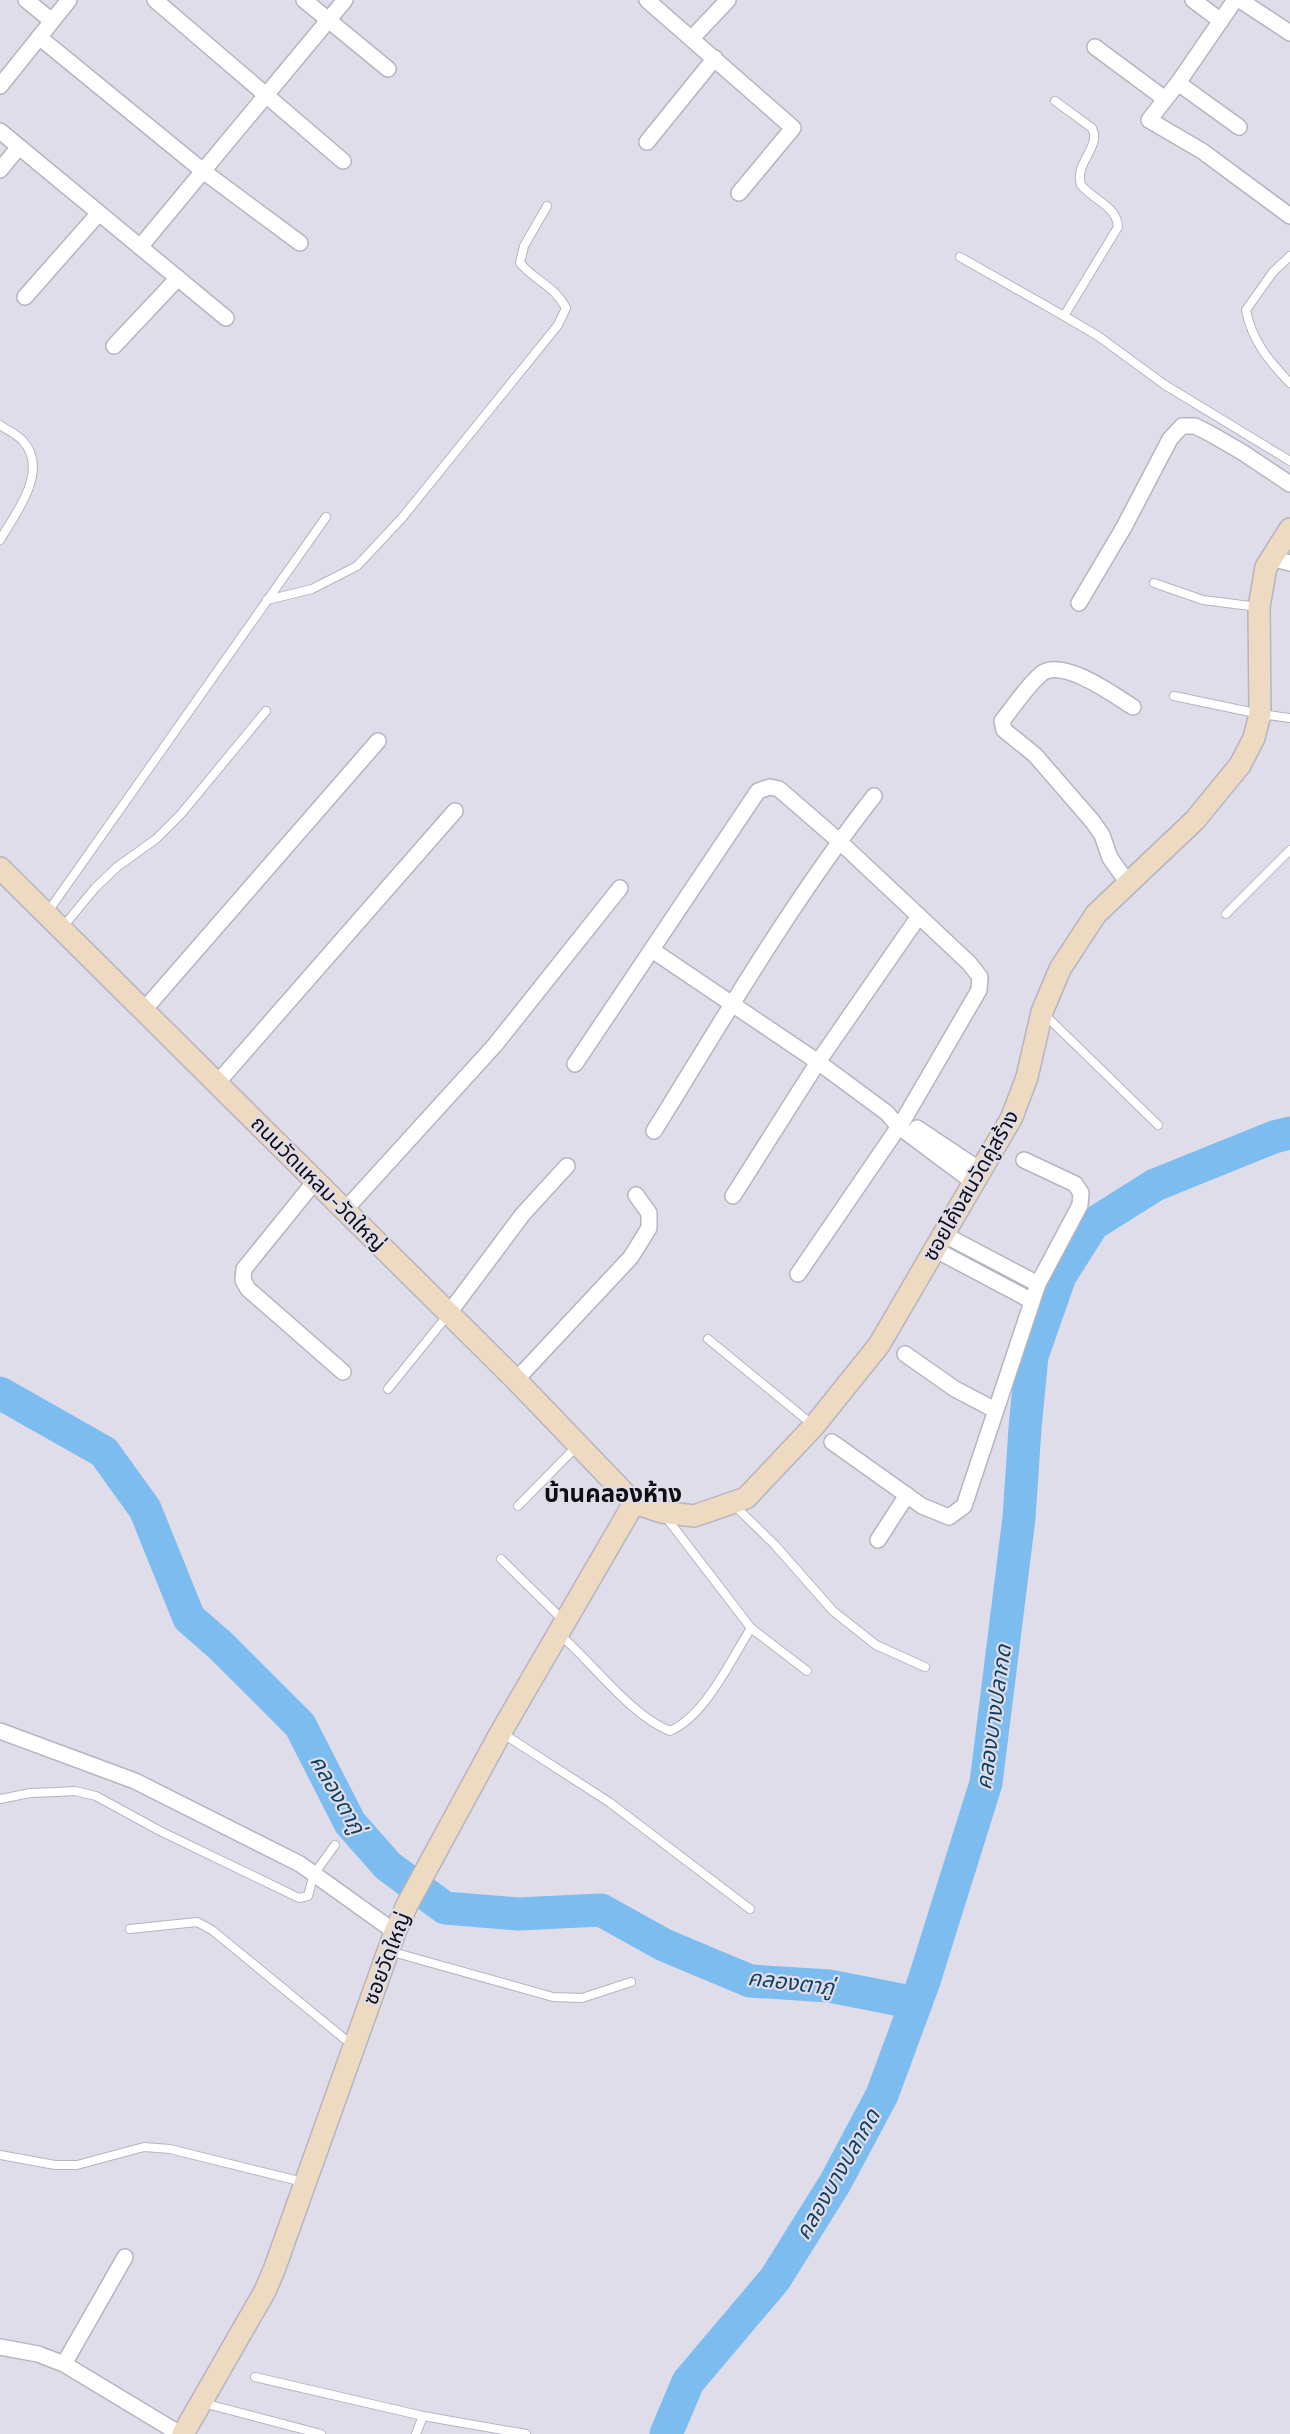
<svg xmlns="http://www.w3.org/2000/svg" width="1290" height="2434" font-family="Mulish,'Noto Sans Thai',sans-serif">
  <rect width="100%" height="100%" fill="#dfddea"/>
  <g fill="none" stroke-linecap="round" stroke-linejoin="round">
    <g stroke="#7dbcef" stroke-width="33">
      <path d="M0 1393 104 1452 145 1509 189 1618 221 1646 300 1725 350 1823 388 1866 445 1908 518 1914 601 1910 664 1945 750 1981 829 1986 916 2003"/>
      <path d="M666 2434 688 2382 775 2279 835 2183 882 2095 924 1981 986 1783 1019 1518 1025 1428 1032 1356 1060 1276 1093 1224 1155 1185 1274 1137 1290 1133"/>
    </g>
    <g stroke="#b6b4c1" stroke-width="10">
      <g id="lane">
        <path d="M1055 101 1092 128C1102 147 1074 162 1081 185 1093 200 1117 206 1118 227L1064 316 1098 336 1165 385 1290 461"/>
        <path d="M1290 256 1273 272 1246 310C1252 341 1269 361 1290 383"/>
        <path d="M960 257 1064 316"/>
        <path d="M0 425C7 430 18 435 23 441 50 471 15 514 0 540"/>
        <path d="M1154 583 1203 600 1258 607"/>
        <path d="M267 600 312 589 357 566 402 518 558 325 566 308C555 286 535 281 520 263L524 246 547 206"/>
        <path d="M1174 696 1260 714 1290 718"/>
        <path d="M47 913 326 517"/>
        <path d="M1226 914 1290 850"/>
        <path d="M62 928 95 888 117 867 156 839 181 814 266 711"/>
        <path d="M1045 1015 1158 1125"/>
        <path d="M708 1339 813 1425"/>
        <path d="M388 1389 447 1316"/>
        <path d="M734 1505 775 1545 833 1611 876 1645 925 1667"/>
        <path d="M518 1506 577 1446"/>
        <path d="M665 1516 751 1628 807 1671"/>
        <path d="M501 1559 564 1621"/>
        <path d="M560 1635C592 1662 631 1716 670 1731 705 1716 731 1660 751 1628"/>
        <path d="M502 1733 609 1802 750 1909"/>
        <path d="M0 1799 30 1793 57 1792 75 1791 96 1796 160 1831 299 1898 308 1896 314 1874 335 1845"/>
        <path d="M130 1929 197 1922 212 1930 352 2045"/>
        <path d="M389 1951 553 1997 582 1998 631 1982"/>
        <path d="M0 2155 55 2165H77L144 2147 170 2149 303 2182"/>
        <path d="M255 2377 423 2416 416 2434"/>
        <path d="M203 2403 321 2434"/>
        <path d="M423 2416 526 2434"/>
      </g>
    </g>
    <g stroke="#b6b4c1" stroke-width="18">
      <g id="street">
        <path d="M26 0 52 21"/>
        <path d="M155 0 343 161"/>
        <path d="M304 0 388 69"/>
        <path d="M647 0 793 128 739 193"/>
        <path d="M1193 0 1221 21"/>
        <path d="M1235 0 1178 83 1149 120 1202 151 1290 216"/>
        <path d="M1240 0 1290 33"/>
        <path d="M39 37 203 171 300 243"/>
        <path d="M692 38 728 0"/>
        <path d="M1095 47 1165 99"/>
        <path d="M1178 83 1239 127"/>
        <path d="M0 86 69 0"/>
        <path d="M0 131 226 318"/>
        <path d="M647 142 715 58"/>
        <path d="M0 170 19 147"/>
        <path d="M140 247 345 0"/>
        <path d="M25 297 99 213"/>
        <path d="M114 346 178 278"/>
        <path d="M1271 558 1290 563"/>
        <path d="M1079 603 1124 527 1170 439 1182 426H1195L1209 433 1242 452 1290 484"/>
        <path d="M1128 883 1110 858 1102 835 1093 822 1035 755 1004 730 1002 721C1014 706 1027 686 1041 674 1062 657 1114 695 1133 707"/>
        <path d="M652 950 818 1062 887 1113 898 1126 973 1182"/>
        <path d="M144 1010 378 741"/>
        <path d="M575 1064 758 791 770 787 779 789 839 841 969 963 980 977 979 990 904 1119 798 1274"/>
        <path d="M218 1082 455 811"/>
        <path d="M917 1128 980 1170"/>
        <path d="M654 1131C724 1018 792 901 874 796"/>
        <path d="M316 1180 244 1269 243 1280 248 1289 343 1372"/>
        <path d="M733 1196 818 1062 919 916"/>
        <path d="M345 1210 495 1045 620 888"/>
        <path d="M943 1234 1038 1284"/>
        <path d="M934 1249 1032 1301"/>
        <path d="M449 1313 523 1214 567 1166"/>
        <path d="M905 1354 955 1389 995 1410"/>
        <path d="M516 1380 631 1257 649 1228V1213L636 1195"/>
        <path d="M832 1442 922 1506 949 1517 964 1506 1038 1284 1080 1205 1081 1193 1075 1184 1024 1160"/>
        <path d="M878 1540 907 1495"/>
        <path d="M0 1731 135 1781 300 1864 395 1932"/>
        <path d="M0 2347 38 2354 64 2364 180 2434"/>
        <path d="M64 2364 125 2257"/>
      </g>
    </g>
    <g stroke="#b6b4c1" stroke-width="24">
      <g id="secondary">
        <path d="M0 868 516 1380 634 1503 662 1512 694 1516 746 1498 814 1426 879 1345 1012 1117 1027 1077 1042 1012 1060 969 1096 914 1195 820 1240 765 1254 738 1260 714 1259 607 1266 567 1290 529"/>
        <path d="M183 2434 265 2291 274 2270 395 1932 407 1905 501 1732 634 1503"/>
      </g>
    </g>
    <use href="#lane" stroke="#fff" stroke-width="8"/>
    <use href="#street" stroke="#fff" stroke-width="15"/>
    <use href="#secondary" stroke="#eedac1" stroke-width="21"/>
  </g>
  <g text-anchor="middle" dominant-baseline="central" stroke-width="4.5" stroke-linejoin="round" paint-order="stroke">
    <g font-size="21" fill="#0f0e13" stroke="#dfddea">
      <text transform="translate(319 1183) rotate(45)">ถนนวัดแหลม-วัดใหญ่</text>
      <text transform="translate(970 1185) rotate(-60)">ซอยโค้งสนวัดคู่สร้าง</text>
      <text transform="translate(386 1958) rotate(-69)">ซอยวัดใหญ่</text>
    </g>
    <g font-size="22" font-style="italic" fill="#0d3e5f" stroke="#dfddea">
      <text transform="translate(993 1717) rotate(-82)">คลองบางปลากด</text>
      <text transform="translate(338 1794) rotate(60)">คลองตาภู่</text>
      <text transform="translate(791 1982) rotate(7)">คลองตาภู่</text>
      <text transform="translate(837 2174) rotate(-60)">คลองบางปลากด</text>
    </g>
    <g font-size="24" font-weight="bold" fill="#0f0e13" stroke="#dfddea">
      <text x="613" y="1493">บ้านคลองห้าง</text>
    </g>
  </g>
</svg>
